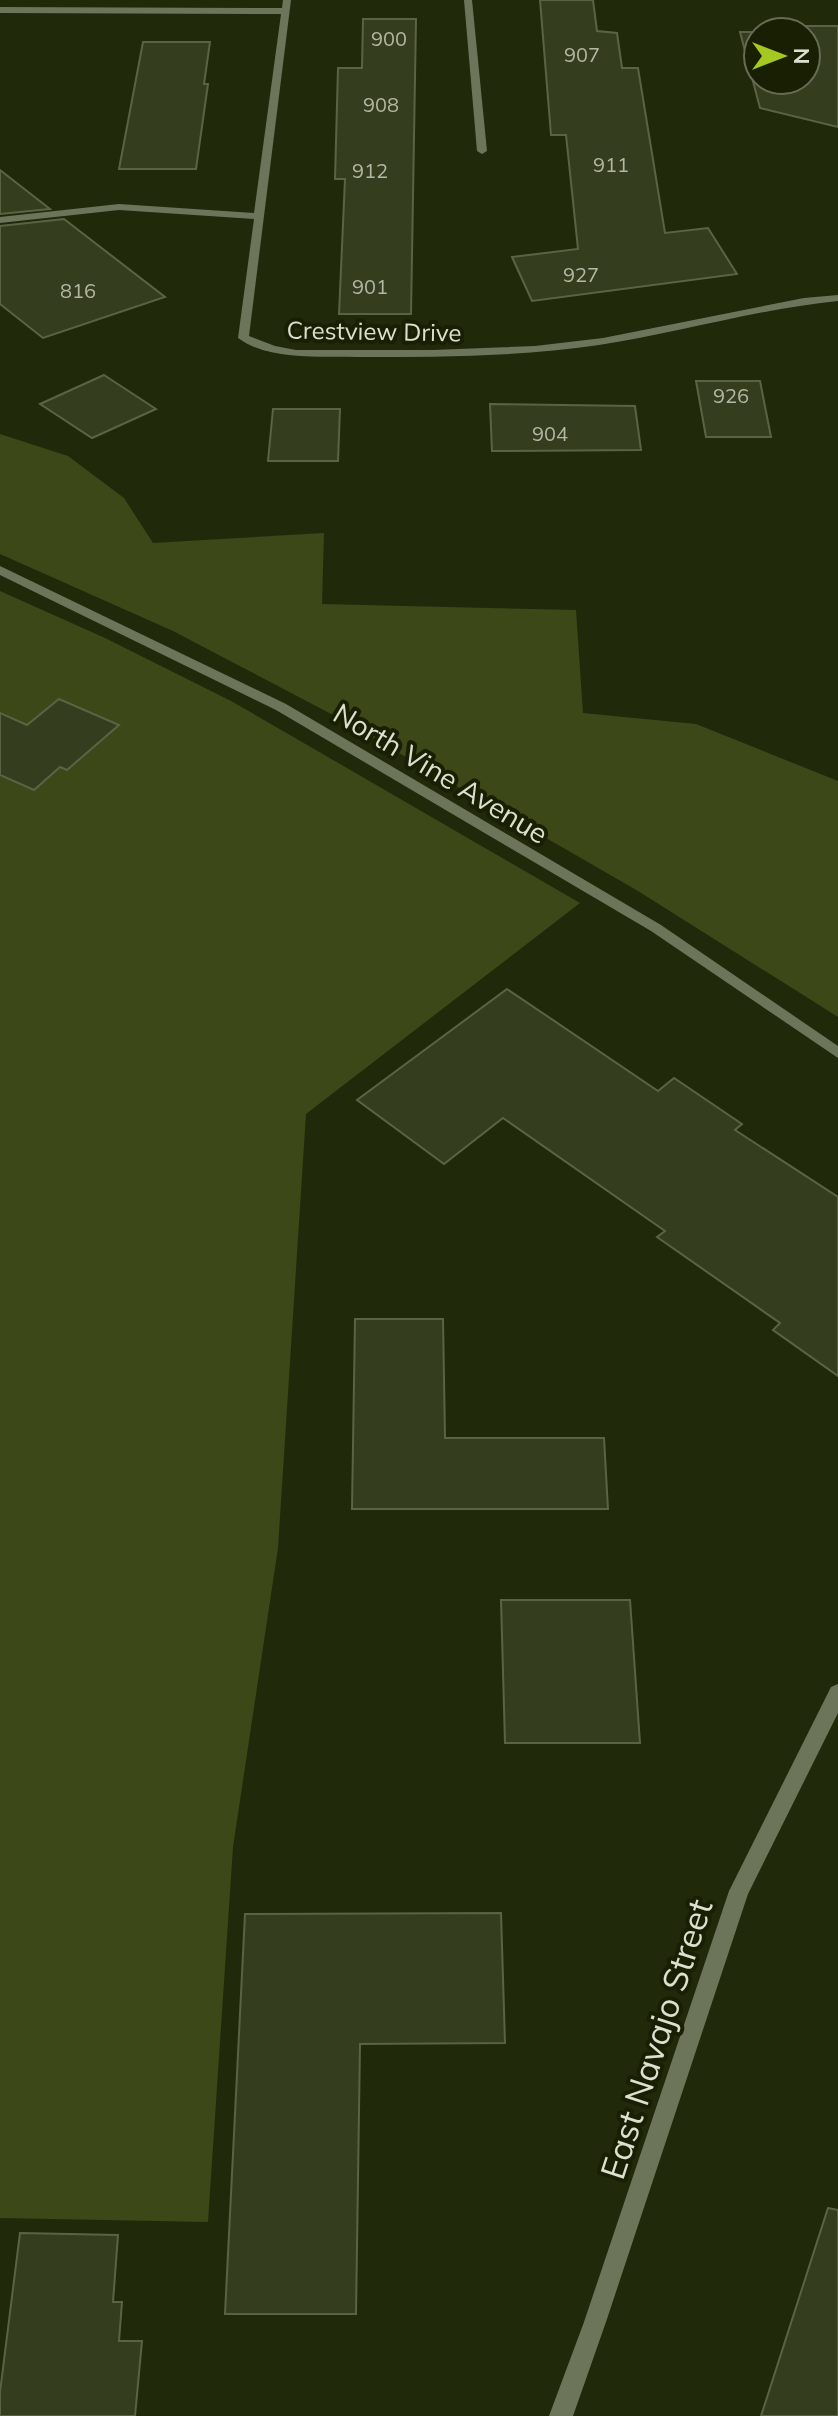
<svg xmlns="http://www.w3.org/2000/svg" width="838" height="2416" font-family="Mulish,sans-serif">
  <rect width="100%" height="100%" fill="#21290b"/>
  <g fill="#3c4817">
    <path d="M0 434 68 456 124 498 153 543 324 533 322 604 576 610 583 713 696 724 838 781V1017L638 891 335 716 173 631 0 554Z"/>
    <path d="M0 591 105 638 233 702 580 903 306 1114 278 1548 233 1847 208 2222 0 2218Z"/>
  </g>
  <g fill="#353d1f" stroke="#5a6444" stroke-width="2" fill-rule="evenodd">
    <path d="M540 0H593L597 31 617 33 622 68H638L665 233 708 228 737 274 532 301 512 257 578 249 566 135H551Z"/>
    <path d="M363 19H416L411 314H339L345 179H335L338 68H362Z"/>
    <path d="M777 26H838V127L760 108 740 32H778ZM758 32H806V80H758Z"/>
    <path d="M143 42H210L204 84H208L196 169H119Z"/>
    <path d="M0 170 50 209 0 214Z"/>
    <path d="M64 219 165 297 43 338 0 304V226Z"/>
    <path d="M104 375 156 409 92 438 40 404Z"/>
    <path d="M696 381H760L771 437H706Z"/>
    <path d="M490 404 635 406 641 450 492 451Z"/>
    <path d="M273 409H340L338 461H268Z"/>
    <path d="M59 699 119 725 67 770 60 767 34 790 0 775V713L27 725Z"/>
    <path d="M507 989 658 1091 674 1078 742 1124 735 1130 838 1197V1376L773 1330 780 1323 657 1237 665 1231 503 1118 444 1164 357 1100Z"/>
    <path d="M355 1319H443L445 1438H604L608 1509H352Z"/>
    <path d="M501 1600H630L640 1743H505Z"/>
    <path d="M501 1913 505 2043 360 2044 356 2314H225L245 1914Z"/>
    <path d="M828 2208 838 2210V2416H761Z"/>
    <path d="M20 2233 118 2235 113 2302H122L119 2341H142L135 2416H0V2392Z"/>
  </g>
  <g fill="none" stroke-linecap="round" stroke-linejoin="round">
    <g fill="#6c755a" fill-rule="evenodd">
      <path d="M283 0H291L249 336 275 346 296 350H433L535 346 603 338 804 298 838 295V301C757 309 679 333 599 345 518 357 437 357 356 357 318 356 270 361 238 338L254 219 119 210 0 223V217L119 204 254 213 281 14 0 13V7L282 8Z"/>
      <path d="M464 0H472L487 151 482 154 477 151Z"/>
    </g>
    <g fill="#6c755a" fill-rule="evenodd">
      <path d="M0 566 286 704 661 925 838 1046V1058L651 931 276 710 0 575Z"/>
      <path d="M838 1684V1713L748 1894 606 2322 573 2416H549L584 2322 729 1891 831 1687Z"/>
    </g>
  </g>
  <g text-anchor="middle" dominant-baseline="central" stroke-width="8" stroke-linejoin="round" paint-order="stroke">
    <g font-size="20" fill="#b2b8a3">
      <text x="389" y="38">900</text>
      <text x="582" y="54">907</text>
      <text x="381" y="104">908</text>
      <text x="611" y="164">911</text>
      <text x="370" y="170">912</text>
      <text x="581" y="274">927</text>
      <text x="370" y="286">901</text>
      <text x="78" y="290">816</text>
      <text x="731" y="395">926</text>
      <text x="550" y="433">904</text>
    </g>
    <g font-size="24" fill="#dbe1cf" stroke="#181f03">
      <text transform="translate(374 331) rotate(1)">Crestview Drive</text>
    </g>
    <g font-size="28" fill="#dbe1cf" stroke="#181f03">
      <text transform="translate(441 773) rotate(31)">North Vine Avenue</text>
    </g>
    <g font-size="34" fill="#dbe1cf" stroke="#181f03">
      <text transform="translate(656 2039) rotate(-72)">East Navajo Street</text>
    </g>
  </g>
  <g transform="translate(782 56) rotate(90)"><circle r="38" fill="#181f03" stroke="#666d55" stroke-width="2"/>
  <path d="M0-6L14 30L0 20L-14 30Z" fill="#a5c822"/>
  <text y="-12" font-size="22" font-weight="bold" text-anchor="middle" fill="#dbe1cf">N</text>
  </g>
</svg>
